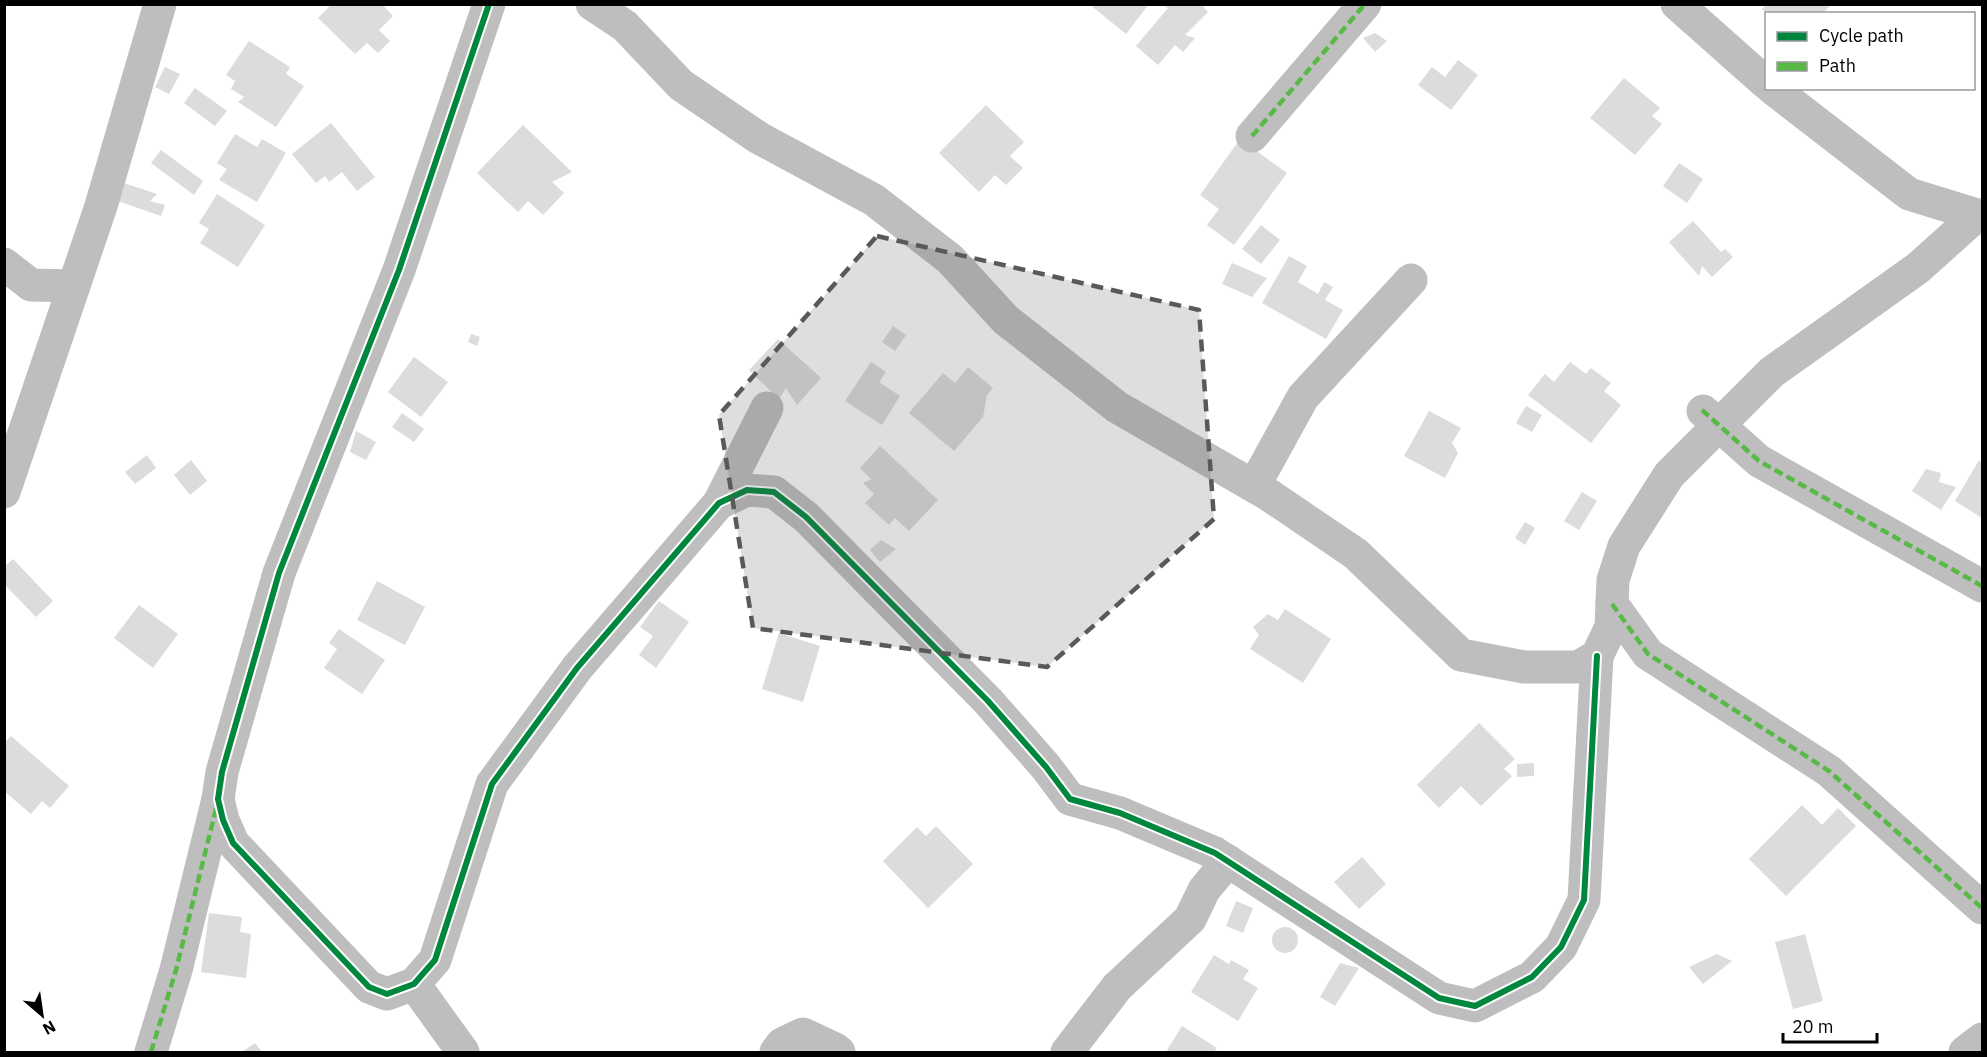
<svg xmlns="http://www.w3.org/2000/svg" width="1987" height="1057" font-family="'IBM Plex Sans',sans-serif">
  <rect width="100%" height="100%" fill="#fff"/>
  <g fill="#dcdcdc">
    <path d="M327 4H382L393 16 379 30 390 41 378 53 367 43 355 54 318 18 329 7Z"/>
    <path d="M1089 4H1149L1126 34Z"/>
    <path d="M1159 4H1201L1208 12 1185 35 1195 38 1183 52 1175 45 1158 65 1136 46 1168 8Z"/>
    <path d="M1767 4H1832L1822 14H1767L1762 9Z"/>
    <path d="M1375 33 1387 41 1375 52 1363 38Z"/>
    <path d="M249 41 290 67 286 74 304 86 276 127 238 102 244 97 231 89 235 81 226 75Z"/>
    <path d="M1458 60 1478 75 1451 110 1418 85 1432 67 1445 77Z"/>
    <path d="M165 67 180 74 169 94 155 87Z"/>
    <path d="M1624 78 1660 108 1652 116 1662 124 1635 155 1590 118Z"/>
    <path d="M195 88 227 111 215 126 184 103Z"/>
    <path d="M986 105 1024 142 1010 156 1023 168 1006 185 995 175 979 192 939 153Z"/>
    <path d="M331 123 375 177 357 191 342 172 329 182 325 176 316 183 292 154Z"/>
    <path d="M523 125 572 172 552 182 564 193 543 215 528 201 518 212 477 173Z"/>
    <path d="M235 134 257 147 262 139 286 153 257 202 219 180 227 169 217 163Z"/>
    <path d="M1240 139 1287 173 1234 245 1207 225 1219 209 1200 195Z"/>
    <path d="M161 150 203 181 194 195 151 163Z"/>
    <path d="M1679 163 1703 179 1687 203 1663 186Z"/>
    <path d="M121 182 157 194 150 201 165 205 161 216 115 200Z"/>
    <path d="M217 194 265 225 238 267 200 243 209 229 199 223Z"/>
    <path d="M1693 221 1721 252 1725 249 1733 257 1712 277 1702 266 1699 276 1669 242Z"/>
    <path d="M1261 225 1280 240 1261 264 1242 249Z"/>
    <path d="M1289 256 1307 266 1298 282 1318 294 1324 282 1333 287 1325 300 1343 310 1326 339 1262 303Z"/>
    <path d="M1232 263 1267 278 1252 297 1222 284Z"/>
    <path d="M893 326 906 335 895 351 882 342Z"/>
    <path d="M471 334 480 337 477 346 468 342Z"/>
    <path d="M778 339 821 378 797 405 786 388 779 399 749 370Z"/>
    <path d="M414 357 448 382 421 417 388 392Z"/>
    <path d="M871 362 886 372 879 382 900 396 882 425 845 401Z"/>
    <path d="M1570 362 1586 374 1591 368 1611 383 1604 391 1621 405 1591 443 1528 395 1545 374 1554 382Z"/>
    <path d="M968 367 993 388 987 395 983 417 954 451 909 413 943 373 955 383Z"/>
    <path d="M1526 406 1542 415 1532 432 1516 423Z"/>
    <path d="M1429 411 1461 428 1452 443 1458 453 1445 478 1404 456Z"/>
    <path d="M402 413 424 429 414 442 392 427Z"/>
    <path d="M356 431 376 442 366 460 350 452Z"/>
    <path d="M880 446 938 500 909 531 895 518 889 525 865 503 874 494 863 483 871 479 860 468Z"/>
    <path d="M147 455 156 468 135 484 125 472Z"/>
    <path d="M191 460 207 481 190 495 174 475Z"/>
    <path d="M1979 460 1982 463V518L1955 501Z"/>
    <path d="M1926 469 1941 473 1939 482 1956 487 1941 510 1912 491Z"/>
    <path d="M1582 492 1597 501 1579 530 1564 521Z"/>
    <path d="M1525 522 1535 528 1525 545 1515 538Z"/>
    <path d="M881 540 896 549 880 562 870 550Z"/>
    <path d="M13 559 53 601 36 617 4 584V567Z"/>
    <path d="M377 581 425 607 405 645 357 620Z"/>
    <path d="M659 601 689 622 656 668 639 655 653 636 640 627Z"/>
    <path d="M139 605 178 634 153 668 114 638Z"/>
    <path d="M1285 609 1331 639 1303 683 1250 649 1259 635 1253 627 1268 614 1278 620Z"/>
    <path d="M339 629 385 660 362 694 324 668 337 649 329 643Z"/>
    <path d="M779 633 820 646 803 702 762 689Z"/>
    <path d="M1479 723 1515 759 1504 769 1512 776 1481 806 1461 786 1439 808 1417 785Z"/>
    <path d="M11 736 69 786 50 808 42 801 31 814 4 791V743Z"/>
    <path d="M1534 763V776L1517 777V764Z"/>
    <path d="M1802 805 1822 825 1838 808 1856 826 1786 896 1749 859Z"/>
    <path d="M936 826 973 864 928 908 883 861 917 827 926 836Z"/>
    <path d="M1362 857 1386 884 1359 909 1334 882Z"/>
    <path d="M1236 901 1253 908 1243 933 1226 926Z"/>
    <path d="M209 913 242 917 240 932 251 934 246 978 201 972Z"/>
    <circle cx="1285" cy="940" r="13"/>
    <path d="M1805 934 1823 1001 1793 1009 1775 942Z"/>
    <path d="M1717 954 1732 961 1703 984 1689 967Z"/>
    <path d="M1214 955 1229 964 1231 960 1249 970 1243 979 1258 988 1238 1021 1191 992Z"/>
    <path d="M1340 963 1359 968 1335 1006 1320 997Z"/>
    <path d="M1182 1026 1217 1048 1214 1052H1172L1167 1050Z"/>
    <path d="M255 1043 262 1052H242Z"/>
  </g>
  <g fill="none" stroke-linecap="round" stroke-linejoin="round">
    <g stroke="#bebebe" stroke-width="33">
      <path d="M489 4 399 270 279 573 222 772 218 799 223 820 233 843 369 987 387 994 414 984 435 960 492 784 577 668 719 503 747 490 774 492 806 517 988 701 1046 767 1070 799 1120 813 1215 853 1439 998 1475 1006 1532 977 1561 947 1584 900 1597 656"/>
      <path d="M592 4 625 26 681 85 759 138 874 200 950 259 1006 320 1117 407 1269 495 1356 554 1461 655 1524 667H1578L1597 656 1611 627 1613 580 1624 546 1669 475 1772 372 1918 268 1977 215"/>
      <path d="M1677 4 1766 83"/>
      <path d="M1772 88 1909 194 1977 215H1982"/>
      <path d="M1252 136 1365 4"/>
      <path d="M4 264 31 285 74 286"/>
      <path d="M1703 411 1759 461 1982 586"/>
      <path d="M1254 486 1303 397 1411 280"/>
      <path d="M4 492 101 206 160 4"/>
      <path d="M719 503 767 408"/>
      <path d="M1612 604 1648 654 1829 771 1982 908"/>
      <path d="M414 984 463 1052"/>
      <path d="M151 1052 176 970 218 799"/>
      <path d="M776 1052 782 1044 803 1034 835 1049 839 1052"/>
      <path d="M1067 1052 1117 987 1190 919 1204 890 1228 861"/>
      <path d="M1965 1052 1982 1039"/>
    </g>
    <g stroke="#58b947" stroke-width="4.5" stroke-dasharray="9 4.5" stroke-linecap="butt">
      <path d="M1252 136 1365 4"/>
      <path d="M1702 410 1759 461 1982 586"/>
      <path d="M1612 604 1648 654 1829 771 1982 908"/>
      <path d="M151 1052 176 970 217 805"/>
    </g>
    <g stroke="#fff" stroke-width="10">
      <path id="cycleway" d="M489 4 399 270 279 573 222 772 218 799 223 820 233 843 369 987 387 994 414 984 435 960 492 784 577 668 719 503 747 490 774 492 806 517 988 701 1046 767 1070 799 1120 813 1215 853 1439 998 1475 1006 1532 977 1561 947 1584 900 1597 656"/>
    </g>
    <use href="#cycleway" stroke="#00873e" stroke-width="6"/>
  </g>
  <path fill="#595959" fill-opacity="0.2" stroke="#595959" stroke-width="4.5" stroke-dasharray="12 8" stroke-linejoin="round" d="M877 236 1199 310 1214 519 1047 667 753 628 719 415Z"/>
  <rect width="1987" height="1057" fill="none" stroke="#000000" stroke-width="12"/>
  <rect x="1765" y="12" width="210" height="78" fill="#ffffff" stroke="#999999" stroke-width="1.5"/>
  <rect x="1777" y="32" width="30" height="9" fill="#00873e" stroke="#999999" stroke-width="1.5"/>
  <text x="1819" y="42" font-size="18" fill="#000000">Cycle path</text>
  <rect x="1777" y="62" width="30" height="9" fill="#58b947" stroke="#999999" stroke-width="1.5"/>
  <text x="1819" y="72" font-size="18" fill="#000000">Path</text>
  <g transform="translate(42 1015) rotate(151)" stroke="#ffffff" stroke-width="4.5" paint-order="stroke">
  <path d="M0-4.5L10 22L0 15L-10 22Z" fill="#000000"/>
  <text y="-9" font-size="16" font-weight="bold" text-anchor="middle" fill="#000000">N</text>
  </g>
  <path d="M1783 1033v9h94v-9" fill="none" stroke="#000000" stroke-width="3"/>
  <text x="1792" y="1033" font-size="18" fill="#000000" stroke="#ffffff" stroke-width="4.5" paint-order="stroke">20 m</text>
</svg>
